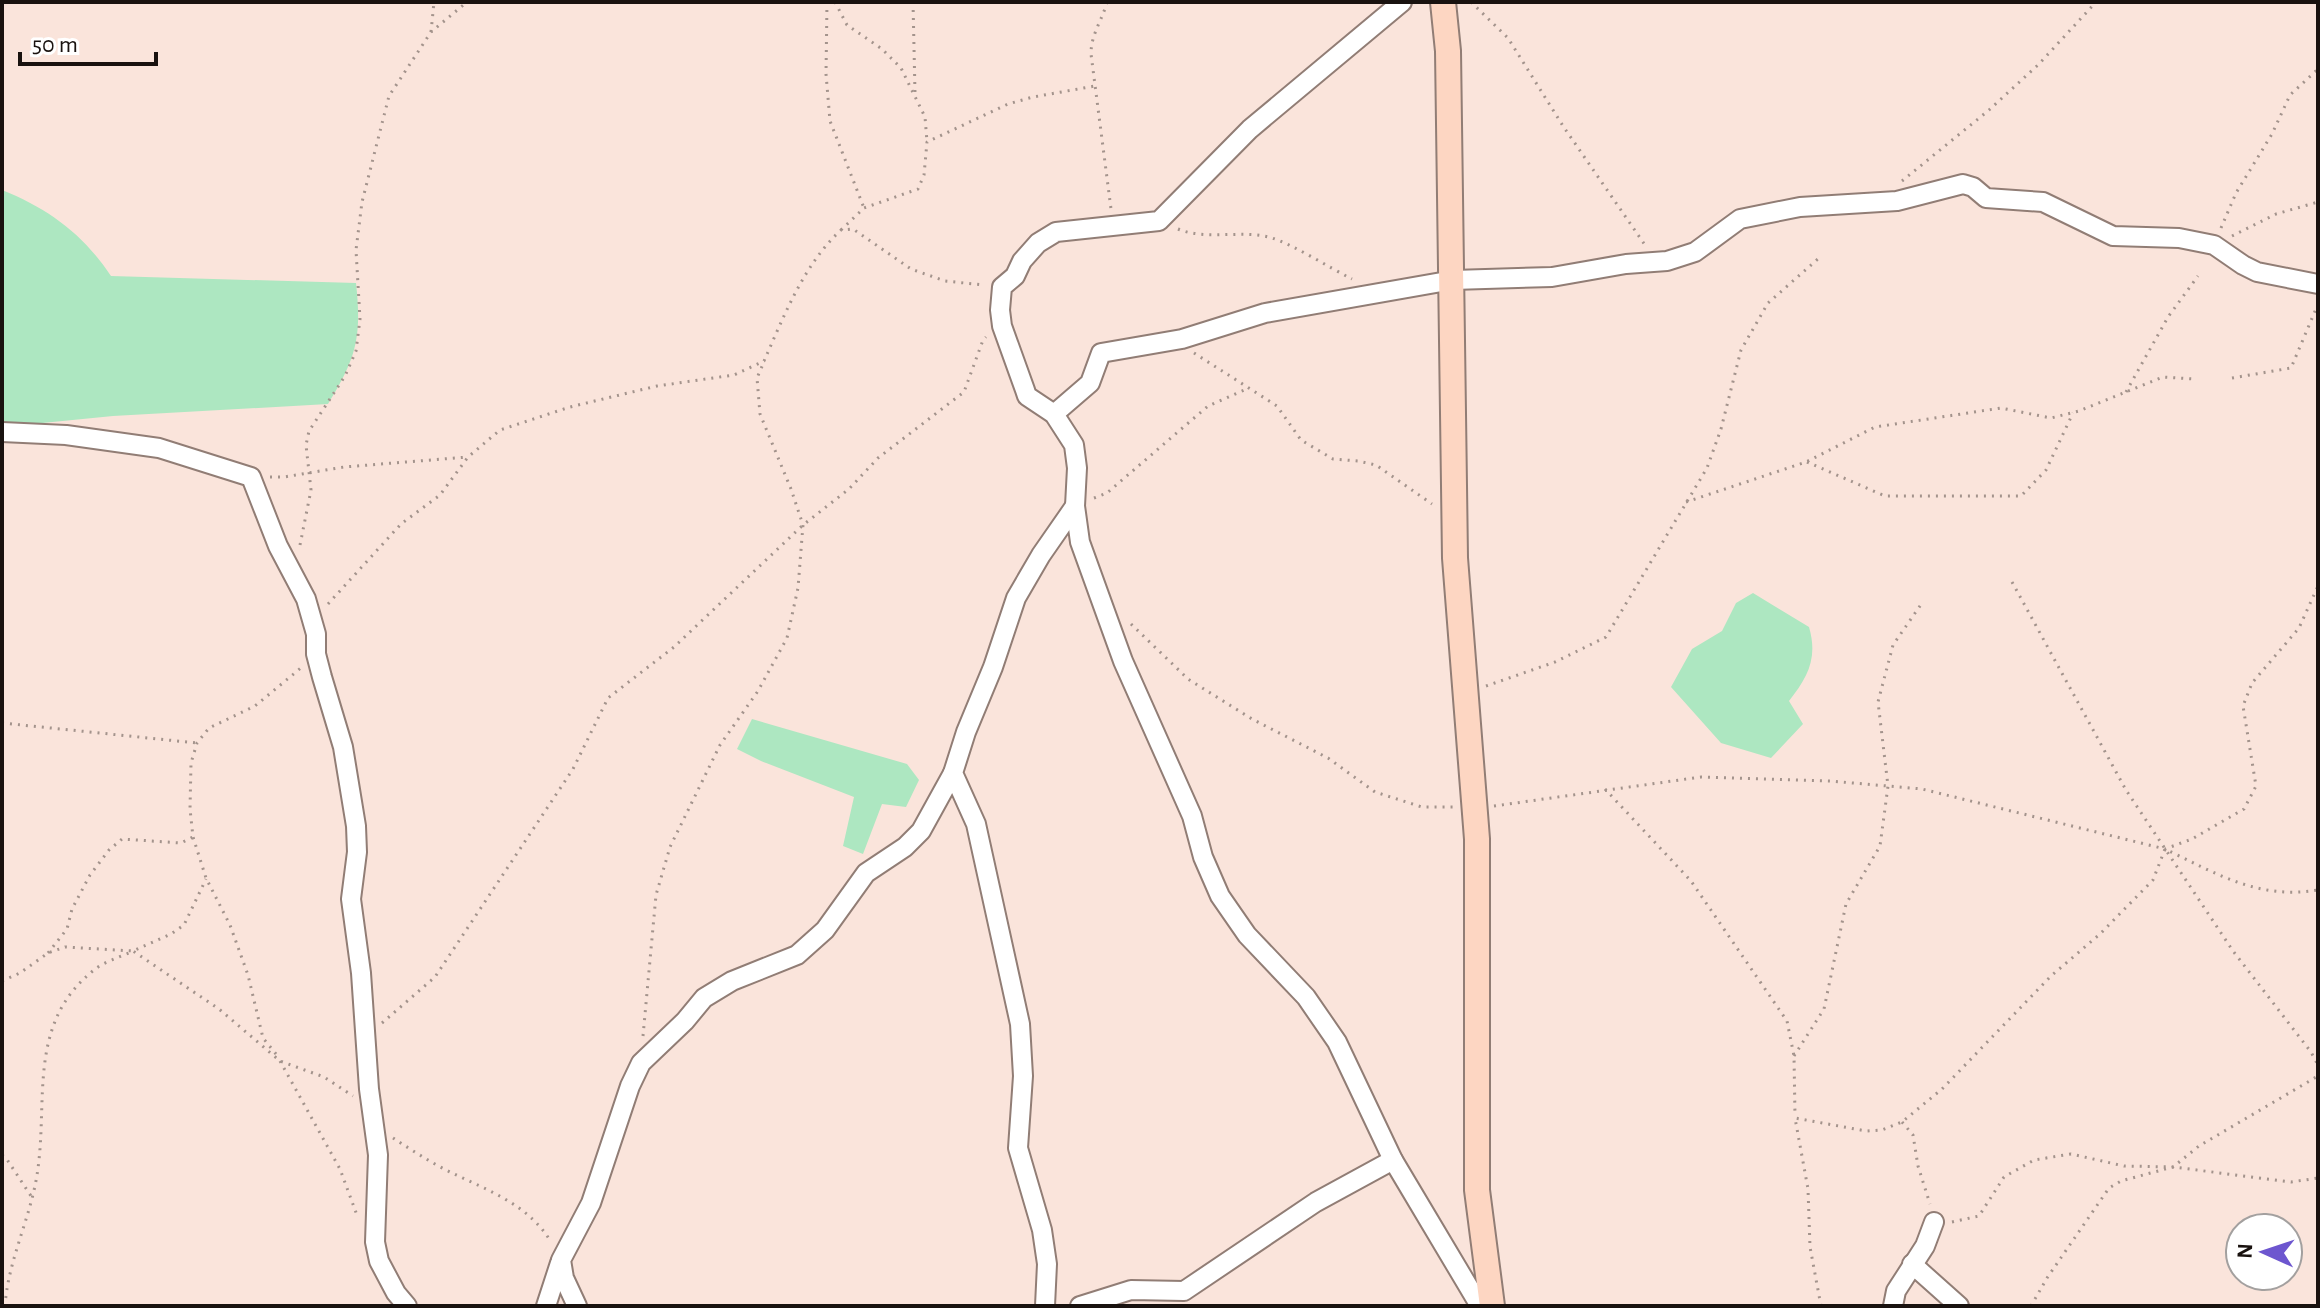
<svg xmlns="http://www.w3.org/2000/svg" width="2320" height="1308" font-family="'Alegreya Sans',sans-serif">
  <rect width="100%" height="100%" fill="#fae4db"/>
  <g fill="#ade7c1">
    <path d="M2 190C49 209 83 234 111 276L356 283C362 338 356 358 328 404L113 416 2 427Z"/>
    <path d="M1753 593 1809 627C1818 658 1808 677 1789 701L1803 724 1771 758 1721 743 1671 687 1692 649 1722 631 1736 603Z"/>
    <path d="M752 719 907 764 919 780 906 807 882 804 863 854 843 846 854 797 761 761 737 749Z"/>
  </g>
  <g fill="none" stroke-linecap="round" stroke-linejoin="round">
    <g stroke="#917d75" stroke-width="22">
      <g id="street">
        <path d="M1402 2 1250 129 1159 221 1056 232 1038 243 1022 261 1015 276 1002 287 1000 310 1002 326 1025 390 1027 396 1054 414 1074 445 1077 468 1075 506 1080 542 1123 661 1192 816 1203 857 1220 896 1247 935 1306 997 1337 1042 1393 1160 1480 1306"/>
        <path d="M1054 414 1090 383 1101 353 1182 339 1265 313 1453 280 1552 277 1626 264 1667 261 1695 252 1740 219 1800 207 1897 201 1963 184 1973 187 1986 198 2043 202 2113 236 2179 238 2214 245 2243 265 2257 272 2318 284"/>
        <path d="M2 432 66 435 159 448 251 477 278 546 306 599 316 634V654L322 677 343 747 356 826 357 852 351 899 361 973 369 1089 378 1155 375 1242 379 1261 396 1293 407 1306"/>
        <path d="M1912 1264 1959 1306"/>
        <path d="M546 1306 560 1263"/>
        <path d="M577 1306 564 1278 561 1260 591 1203 630 1086 641 1063 685 1021 704 998 732 981 797 955 825 930 866 873 905 847 921 831 953 773"/>
        <path d="M1045 1306 1047 1264 1042 1230 1018 1148 1023 1076 1020 1024 976 824 953 773 966 732 993 667 1016 598 1041 555 1075 506"/>
        <path d="M1080 1306 1131 1290 1184 1291 1316 1202 1393 1160"/>
        <path d="M1893 1306 1896 1291 1925 1246 1934 1222"/>
      </g>
    </g>
    <g stroke="#917d75" stroke-width="28">
      <path id="secondary" d="M1443 2 1448 51 1455 558 1477 839V1190L1492 1306"/>
    </g>
    <g stroke="#a3938c" stroke-width="3" stroke-dasharray="2 6" stroke-linecap="butt">
      <path d="M827 2 826 74 830 121 864 208"/>
      <path d="M835 2 847 25 882 49 901 68 925 117 927 142"/>
      <path d="M913 2 915 93"/>
      <path d="M1107 2C1102 21 1091 34 1091 54L1111 209"/>
      <path d="M1471 2 1508 38 1563 126 1645 245"/>
      <path d="M431 32 434 2"/>
      <path d="M1902 181 1989 110 2039 64 2096 2"/>
      <path d="M2221 228 2236 193 2272 134 2290 95 2318 69"/>
      <path d="M1178 229C1207 241 1242 229 1272 238 1296 246 1328 267 1352 279"/>
      <path d="M841 230 864 208 918 189 924 175 927 142 1008 104 1033 97 1095 86"/>
      <path d="M2232 236 2276 214 2318 202"/>
      <path d="M1194 353 1277 406 1301 440 1333 459 1358 461 1376 465 1432 504"/>
      <path d="M2232 378 2291 368 2318 304"/>
      <path d="M2126 392 2168 317 2198 276"/>
      <path d="M1807 462 1885 496H2021L2046 470 2073 413"/>
      <path d="M270 477H284L344 467 468 457"/>
      <path d="M1094 498 1107 493 1208 406 1249 388"/>
      <path d="M1686 502 1806 462 1875 427 2001 408 2051 418 2079 411 2163 377 2194 379"/>
      <path d="M300 545 311 490 306 445 309 431 345 376 356 351 360 319 356 250 362 202 389 96 431 32 467 2"/>
      <path d="M2012 582 2126 790 2233 951 2311 1052 2318 1065"/>
      <path d="M328 604 401 524 440 495 468 457 500 430 570 407 657 386 734 375 764 361C784 316 804 264 841 230L853 229 911 269 945 281 984 285"/>
      <path d="M1131 624 1188 679 1252 719 1328 758 1375 792 1422 807H1455"/>
      <path d="M1486 686 1555 662 1606 637 1707 468 1721 429 1741 350 1768 303 1819 258"/>
      <path d="M2 723 197 743"/>
      <path d="M1605 789 1691 881 1787 1021 1794 1056 1795 1116"/>
      <path d="M1494 806 1701 777 1830 781 1922 789 2165 849 2192 839 2244 809 2256 786 2243 706 2252 683 2299 628 2318 586"/>
      <path d="M48 953 67 929 72 909 90 875 109 850 122 839 181 843 193 837"/>
      <path d="M2 981 20 973 48 953 65 947 133 951 171 934 184 925 206 879"/>
      <path d="M382 1023 435 977 573 769 608 698 674 647 803 525 849 489 878 458 964 392 983 340 986 337"/>
      <path d="M643 1036 656 895 670 847 720 745 758 691 787 638 798 588 803 525 791 489 760 414 757 378 763 364"/>
      <path d="M276 1054 263 1038 248 975 230 925 206 878 193 837 190 809 191 763 197 743 209 728 255 706 302 667"/>
      <path d="M1794 1056 1824 1009 1846 904 1880 846 1888 786 1878 702 1893 645 1922 603"/>
      <path d="M280 1061 340 1169 358 1218"/>
      <path d="M1902 1122 1913 1135 1918 1166 1930 1204"/>
      <path d="M393 1138C410 1149 427 1160 446 1170 484 1189 528 1203 551 1242"/>
      <path d="M2 1155 6 1158 33 1199"/>
      <path d="M1952 1222 1979 1216 2004 1177 2034 1160 2071 1154 2124 1166 2173 1167 2291 1182 2318 1178"/>
      <path d="M5 1306C8 1261 30 1219 37 1175 49 1101 26 1024 94 970 105 961 121 957 133 951L219 1009 280 1061 324 1077 353 1096"/>
      <path d="M1821 1306 1810 1247 1808 1189 1795 1118 1866 1131 1882 1130 1902 1122 1942 1089 2051 976 2100 934 2153 880 2165 849C2217 874 2259 900 2318 890"/>
      <path d="M2031 1306 2047 1278 2109 1188 2121 1181 2173 1167 2199 1146 2318 1076"/>
    </g>
    <use href="#street" stroke="#fff" stroke-width="18"/>
    <use href="#secondary" stroke="#fdd6c2" stroke-width="24"/>
  </g>
  <rect width="2320" height="1308" fill="none" stroke="#19120f" stroke-width="8"/>
  <g transform="translate(2264 1252) rotate(273)"><circle r="38" fill="#ffffff" stroke="#a3a09f" stroke-width="2"/>
  <path d="M0-6L14 30L0 20L-14 30Z" fill="#6d56cf"/>
  <text y="-12" font-size="22" font-weight="bold" text-anchor="middle" fill="#19120f">N</text>
  </g>
  <path d="M20 52v12h136v-12" fill="none" stroke="#19120f" stroke-width="4"/>
  <text x="32" y="52" font-size="24" fill="#19120f" stroke="#ffffff" stroke-width="6" paint-order="stroke">50 m</text>
</svg>
